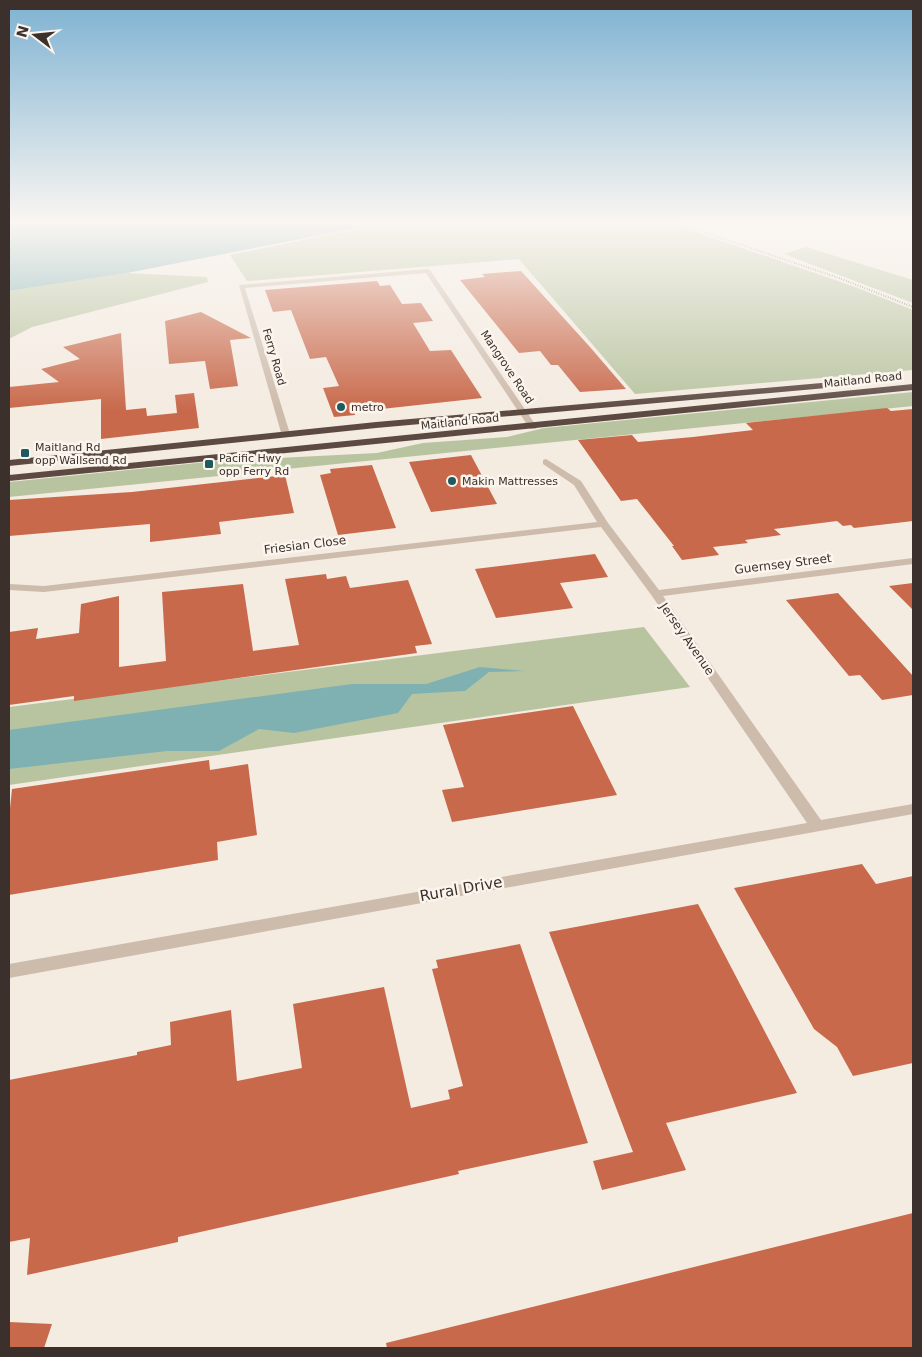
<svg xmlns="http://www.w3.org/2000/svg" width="922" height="1357" font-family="'DejaVu Sans',sans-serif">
  <rect width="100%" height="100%" fill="#f4ebe1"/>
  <g fill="#b8c4a0">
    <path d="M395 221H664L855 287 913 310V370L635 394 519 259 247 281 230 255Z"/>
    <path d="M806 247 913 280V303L784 254Z"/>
    <path d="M127 273 207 277 208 282 32 327 9 339V291Z"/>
    <path d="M913 392V406L9 497V482L217 461 377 453 423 443 507 437 544 428Z"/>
    <path d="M644 627 690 687 9 785V707Z"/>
  </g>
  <g fill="#7fb0b2">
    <path d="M9 221H392L127 273 9 291Z"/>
    <path d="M480 667 524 671 489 672 465 691 412 694 398 713 294 733 259 729 219 751H167L9 769V730L352 684H426Z"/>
  </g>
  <g fill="#c8694b">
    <path d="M521 271 590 347 626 389 580 392 558 365H551L540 351 519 353 460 280 485 277 482 274Z"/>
    <path d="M377 281 380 286 390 285 402 304 421 303 433 321 413 323 430 351 451 350 482 398 354 412 355 415 334 417 323 388 339 386 326 357 310 359 291 310 273 312 265 290Z"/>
    <path d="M201 312 251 338 230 340 238 386 210 389 205 361 169 364 165 321Z"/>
    <path d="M121 333 126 410 146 408 147 416 177 413 175 395 194 393 199 428 101 439V399L9 408V387L59 382 41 369 80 359 63 347Z"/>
    <path d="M887 408 891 411 913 409V521L854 528 851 525 843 526 837 521 774 529 781 535 745 540 748 543 713 547 719 555 682 560 672 546H674L637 499 621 501 578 440 632 435 638 442 693 437 753 430 746 423Z"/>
    <path d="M471 455 497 504 431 512 409 462Z"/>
    <path d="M372 465 396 528 338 535 320 475 331 473 330 469Z"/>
    <path d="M285 475 294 513 219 522 221 534 150 542V524L9 536V500L132 492Z"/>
    <path d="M595 554 608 577 560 583 573 608 496 618 475 569Z"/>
    <path d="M326 574 327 579 346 576 350 588 408 580 432 644 415 646 417 653 74 701V696L9 705V632L38 628 36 639 79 633 81 604 119 596V667L166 661 162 592 243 584 253 651 299 645 285 579Z"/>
    <path d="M913 583V610L889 586Z"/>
    <path d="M838 593 913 676V695L882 700 860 675 849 676 786 600Z"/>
    <path d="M573 706 617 795 452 822 442 790 464 787 443 725Z"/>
    <path d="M209 760 210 770 248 764 257 835 217 842 218 860 9 895V818L12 789Z"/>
    <path d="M862 864 876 884 913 876V1063L853 1076 837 1047 814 1029 734 888Z"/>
    <path d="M698 904 797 1093 666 1123 686 1170 602 1190 593 1161 633 1152 549 932Z"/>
    <path d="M520 944 588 1143 458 1171 459 1174 178 1237V1242L27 1275 30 1238 9 1242V1080L137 1055V1052L171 1045 170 1022 231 1010 237 1081 302 1068 293 1004 384 987 411 1108 450 1099 448 1090 463 1086 432 969 438 968 436 960Z"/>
    <path d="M913 1213V1348H387L386 1343Z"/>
    <path d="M9 1322 52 1324 44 1348H9Z"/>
  </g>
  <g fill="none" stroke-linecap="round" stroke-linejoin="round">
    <g fill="#cdbbac" fill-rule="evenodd">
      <path d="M428 269 430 270 537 427 536 429H530L426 273 245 288 290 434 282 436 239 285Z"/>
      <path d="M546 459 581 481 608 523 659 590 913 558V564L663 596 821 820 913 804V814L9 978V964L807 823 652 596 601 527 44 592 9 590V584L44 586 597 522 574 485 543 464V460Z"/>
    </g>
    <g fill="#5c4a42" fill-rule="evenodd">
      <path d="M867 379 872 382 871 384 376 428 9 466V460L376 422Z"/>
      <path d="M913 384V390L9 481V475Z"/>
    </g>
    <path stroke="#3b302b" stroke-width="2" stroke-dasharray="0.5 2" stroke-linecap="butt" d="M671 221 839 278 913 307"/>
  </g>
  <linearGradient id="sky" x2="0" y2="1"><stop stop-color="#7eb2d2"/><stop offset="0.54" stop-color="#faf6f2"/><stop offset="1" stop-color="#faf6f2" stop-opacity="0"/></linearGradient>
  <rect width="922" height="411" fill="url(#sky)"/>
  <g fill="#1f5a5e" stroke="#fbf5ee" stroke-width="2">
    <circle cx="341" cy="407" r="5"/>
    <rect x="20" y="448" width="10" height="10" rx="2.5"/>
    <rect x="204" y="459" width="10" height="10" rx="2.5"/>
    <circle cx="452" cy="481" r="5"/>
  </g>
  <g text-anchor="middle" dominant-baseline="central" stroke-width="5" stroke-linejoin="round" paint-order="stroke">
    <g font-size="11" fill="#3b302b" stroke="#fbf5ee">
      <text transform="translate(274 357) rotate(74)">Ferry Road</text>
      <text transform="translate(507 367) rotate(56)">Mangrove Road</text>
      <text transform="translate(863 380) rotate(-6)">Maitland Road</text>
      <text transform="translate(460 422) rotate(-6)">Maitland Road</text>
    </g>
    <g font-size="11" fill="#3b302b" stroke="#fbf5ee" text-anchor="start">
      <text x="351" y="407">metro</text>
      <text x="35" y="447">Maitland Rd<tspan x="35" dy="13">opp Wallsend Rd</tspan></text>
      <text x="219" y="458">Pacific Hwy<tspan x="219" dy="13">opp Ferry Rd</tspan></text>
      <text x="462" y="481">Makin Mattresses</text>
    </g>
    <g font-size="12" fill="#3b302b" stroke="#fbf5ee">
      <text transform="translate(305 545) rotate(-7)">Friesian Close</text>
      <text transform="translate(783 564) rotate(-7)">Guernsey Street</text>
      <text transform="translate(687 639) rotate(55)">Jersey Avenue</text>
    </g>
    <g font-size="15" fill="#3b302b" stroke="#fbf5ee">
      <text transform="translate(461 889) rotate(-10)">Rural Drive</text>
    </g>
  </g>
  <rect width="922" height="1357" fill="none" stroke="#3b302b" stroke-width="20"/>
  <g transform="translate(35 35) rotate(286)" stroke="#fbf5ee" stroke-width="4" paint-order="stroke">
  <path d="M0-4L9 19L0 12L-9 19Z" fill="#3b302b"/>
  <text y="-8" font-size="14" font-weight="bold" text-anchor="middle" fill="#3b302b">N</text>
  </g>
</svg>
